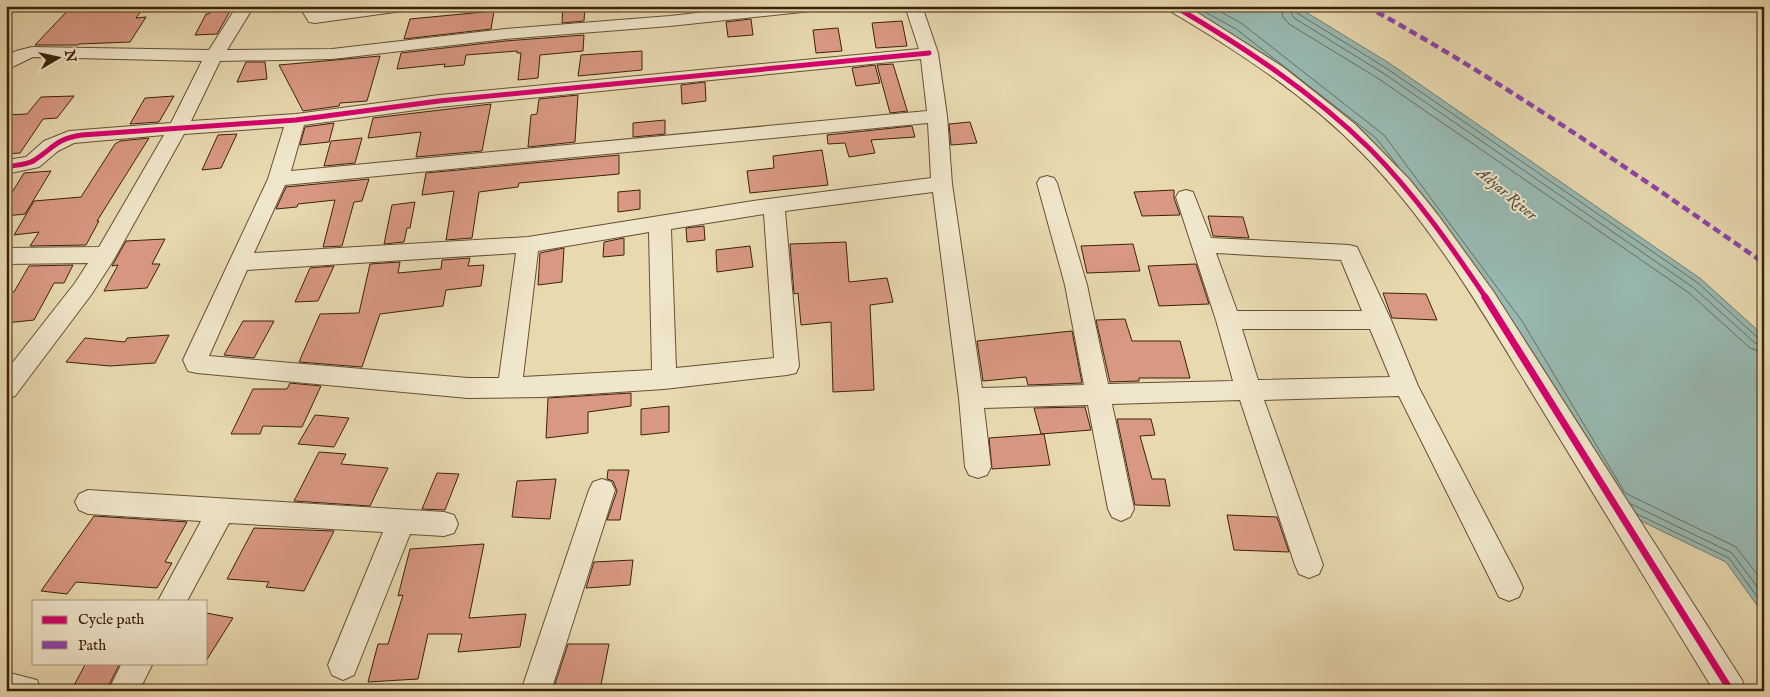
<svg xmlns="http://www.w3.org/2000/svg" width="1770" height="697" font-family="'IM FELL English',serif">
  <rect width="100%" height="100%" fill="#e8d9af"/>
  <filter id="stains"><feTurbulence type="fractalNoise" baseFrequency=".004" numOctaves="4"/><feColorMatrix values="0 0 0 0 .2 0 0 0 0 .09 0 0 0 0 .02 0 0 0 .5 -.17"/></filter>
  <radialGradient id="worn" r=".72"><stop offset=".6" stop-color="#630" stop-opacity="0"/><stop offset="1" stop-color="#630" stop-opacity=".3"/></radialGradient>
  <path fill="#98b9b1" stroke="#737d6f" d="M1171 6H1296L1389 63 1701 279 1764 336V615L1726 562 1612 507 1506 332 1370 147 1230 38Z"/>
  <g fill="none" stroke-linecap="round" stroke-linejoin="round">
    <g stroke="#6a6e5e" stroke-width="1">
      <path d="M1194 6 1236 29 1376 138 1398 166"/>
      <path d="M1210 6 1241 23 1384 135 1522 321 1625 493 1736 547 1764 583"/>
      <path d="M1281 6 1283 17 1289 24 1379 79 1689 293 1750 348 1764 353"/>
      <path d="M1288 6 1294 18 1383 73 1694 288 1755 343 1764 345"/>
      <path d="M1295 6 1297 13 1386 68 1698 283 1758 338 1764 339"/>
      <path d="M1631 504 1732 553 1764 596"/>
      <path d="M1637 514 1729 558 1764 606"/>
    </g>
  </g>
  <g fill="#d99882" stroke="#3b220b">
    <path d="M72 6H145L136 18 146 17 130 42 79 44 78 45H35Z"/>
    <path d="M214 6H233L217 34 195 35 206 14H209Z"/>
    <path d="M563 6H585L584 21 562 23Z"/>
    <path d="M494 11 491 29 404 39 410 19Z"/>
    <path d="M751 19 753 35 728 37 726 22Z"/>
    <path d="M902 21 907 46 876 48 872 23Z"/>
    <path d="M838 28 842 51 816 53 813 30Z"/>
    <path d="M584 35 583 51 540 55 538 78 518 80 521 53H517V51L466 55 464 65 444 67 445 64 397 69 401 53 505 41Z"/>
    <path d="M642 51V70L578 76 581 55Z"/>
    <path d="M380 56 367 101 340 103 339 106 303 111 279 65Z"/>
    <path d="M246 62H265L267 79 237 82Z"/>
    <path d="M893 64 907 110 908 111 890 113 877 65Z"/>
    <path d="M875 65 880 83 856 86 852 68Z"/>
    <path d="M705 82 706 101 682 104 681 85Z"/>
    <path d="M578 95 575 142 528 147 531 115 537 114 539 99Z"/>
    <path d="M74 96 57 118 43 119 20 153 6 154V115L27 114 41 97Z"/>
    <path d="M174 96 159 122 130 124 145 98Z"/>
    <path d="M491 104 482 151 416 157 421 132 368 138 373 118Z"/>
    <path d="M665 120V134L633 137V123Z"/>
    <path d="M970 122 977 143 951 145 949 124Z"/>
    <path d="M334 123 329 142 300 145 305 127Z"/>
    <path d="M912 126 915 137 871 140 875 153 849 157 845 143 828 144 827 135Z"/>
    <path d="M237 134 221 168 202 170 218 135Z"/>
    <path d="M149 138 97 221H99L86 245 30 246 39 232 14 235 34 201 81 197 115 144 120 141Z"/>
    <path d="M362 138 355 163 324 166 331 141Z"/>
    <path d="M822 150 828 185 750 193 747 171 774 168 773 156Z"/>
    <path d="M619 155V174L519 183 518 187 479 192 472 238 446 240 454 191 422 195 426 173Z"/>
    <path d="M51 171 25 214 6 216V202L24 173Z"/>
    <path d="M369 179 362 201 354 202 342 246 323 247 335 200 298 204 297 207 276 209 286 187Z"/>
    <path d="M640 190V209L618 212V192Z"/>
    <path d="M1174 190V198L1180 215 1142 216 1134 192Z"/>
    <path d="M415 202 410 228H407L404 242 384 244 392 205Z"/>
    <path d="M1208 216 1243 217 1249 238 1213 236Z"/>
    <path d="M704 226 705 240 687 242 686 228Z"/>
    <path d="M624 238V255L603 257 604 242Z"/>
    <path d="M165 239 152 264H160L147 288 104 291 118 265 112 266 126 241Z"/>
    <path d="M846 242 849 282 887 278 893 302 870 305 874 390 833 392 831 322 801 325 798 293 794 294 790 244Z"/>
    <path d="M1133 244 1140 271 1087 273 1081 246Z"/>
    <path d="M750 246 753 267 717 272 716 250Z"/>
    <path d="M564 248 562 282 538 285 540 253Z"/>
    <path d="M470 258 468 266 484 265 481 286 446 290 443 306 380 314 362 367 299 362 320 314 359 313 370 264 400 262 398 273 441 269 442 260Z"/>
    <path d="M1196 264 1209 304 1159 306 1148 266Z"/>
    <path d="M73 265 64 283H54L34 320 6 323V293L14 292 29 266Z"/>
    <path d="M334 266 318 301 295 302 310 268Z"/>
    <path d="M1383 293 1426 294 1437 320 1392 318Z"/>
    <path d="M1125 319 1132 341H1180L1190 378H1139V381L1110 382 1096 320Z"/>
    <path d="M243 321H274L254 358 224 355Z"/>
    <path d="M1072 331 1082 383 1028 385 1026 377 983 381 977 341Z"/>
    <path d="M169 335 155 363 110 366 66 362 85 338 125 342 127 338Z"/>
    <path d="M290 383 321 386 302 427 263 426 260 434H231L253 389H287Z"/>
    <path d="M631 393V406L588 412V433L546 438 548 398Z"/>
    <path d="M669 406V432L641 435V409Z"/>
    <path d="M1085 407 1091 430 1041 434 1034 408Z"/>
    <path d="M315 415 349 418 334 447 298 444Z"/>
    <path d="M1117 419H1151L1155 435 1140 436 1152 479H1165L1170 506 1135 505Z"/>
    <path d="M1044 434 1050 465 992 469 989 438Z"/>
    <path d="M319 452 346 454 341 464 388 468 370 506 294 501Z"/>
    <path d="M608 470H629L620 520H607L617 491 613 481 607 479Z"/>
    <path d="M437 473 459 474 445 510 422 509Z"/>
    <path d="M556 479 550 519 512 517 517 481Z"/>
    <path d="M1227 515 1277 517 1289 552 1234 550Z"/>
    <path d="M94 516 187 522 165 562 172 563 157 588 76 582 67 594 41 591Z"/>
    <path d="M254 528 334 531 304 591 266 587 269 582 227 579Z"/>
    <path d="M484 544 469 618 526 614 520 647 458 652 462 634H428L418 679 368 682 378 644H388L403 595 398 596 410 549Z"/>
    <path d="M633 560 630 585 586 588 594 562Z"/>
    <path d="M206 613 233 618 206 661Z"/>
    <path d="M568 644H609L600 690H553Z"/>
    <path d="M86 663H120L106 691H71Z"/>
  </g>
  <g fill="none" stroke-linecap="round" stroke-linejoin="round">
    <g stroke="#665034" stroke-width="2">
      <g id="minor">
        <path d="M237 6H254L227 50 332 49 505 29 670 16 760 6H819L817 10 811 11 670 26 505 39 332 59 220 61 191 121 296 114 439 95 919 49 905 6H922L938 53 947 116 952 184 982 388 1084 385 1065 285 1037 183 1040 178 1047 176 1054 178 1057 183 1087 285 1108 384 1233 381 1216 320 1176 197 1179 192 1186 190 1193 192 1211 238 1349 245 1357 247 1391 320 1418 386 1519 579 1523 588 1519 597 1509 601 1499 597 1399 396 1264 400 1323 565 1319 574 1309 578 1299 574 1295 565 1240 400 1112 404 1134 509 1130 517 1121 521 1112 517 1108 509 1088 405 984 408 991 467 987 475 978 478 969 475 965 467 959 398 933 192 785 211 799 366 796 373 787 375 664 389 542 397 468 398 197 373 188 371 183 360 268 179 284 127 184 134 113 261 91 295 15 396 6 399V371L75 283 88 263 6 264V248L99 247 164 135 74 143 58 151 39 167 6 174V160L26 157 44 141 69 131 171 123 202 61 33 57 6 70V57L16 51 32 47 209 50ZM921 59 927 111 291 171 304 125 439 107ZM928 123 931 178 753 201 528 237 254 253 285 185ZM764 214 774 358 676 368 671 229ZM649 232 652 370 523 377 538 251ZM516 253 499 378H468L209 356 247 270ZM1216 253 1341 260 1362 311H1237ZM1242 329H1370L1390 377 1258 380Z"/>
        <path d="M299 6H316L320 12 363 6H410L408 10 402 11 315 23 309 22Z"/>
        <path d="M1166 6H1187L1283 67 1355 124 1409 179 1438 215 1493 291 1742 680 1746 691H1714C1654 593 1595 496 1535 398 1484 314 1433 226 1364 155 1307 96 1238 51 1168 10Z"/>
        <path d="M602 479 611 482 615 490 551 691H521L589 490 593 482Z"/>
        <path d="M88 490 444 512 454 515 458 524 454 533 444 536 410 534 354 675 343 680 332 675 328 665 383 532 229 523 187 601H158L201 521 88 514 79 510 75 502 79 494Z"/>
        <path d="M122 663H153L139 691H108Z"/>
        <path d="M6 672 37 680 41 691H6Z"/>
      </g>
    </g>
    <use href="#minor" fill="#f0e6cb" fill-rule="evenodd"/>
    <path stroke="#8e44ad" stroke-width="4.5" stroke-dasharray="8 4.5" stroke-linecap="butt" d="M1366 6C1505 82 1634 173 1764 263"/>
    <g stroke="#f0e6cb" stroke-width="8">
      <g id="cycleway-far1">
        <path d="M1174 6C1244 47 1312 92 1370 149 1414 193 1451 246 1486 298"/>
        <path d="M6 167C14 165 26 165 33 161 54 148 55 139 82 135L296 120 439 101 929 53"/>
      </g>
    </g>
    <g stroke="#f0e6cb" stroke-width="10">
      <path id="cycleway" d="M1485 297 1731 691"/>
    </g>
    <use href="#cycleway-far1" stroke="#d6006c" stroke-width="5"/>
    <use href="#cycleway" stroke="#d6006c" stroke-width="7"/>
  </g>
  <g text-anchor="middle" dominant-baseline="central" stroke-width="4" stroke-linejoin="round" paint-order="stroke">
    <g font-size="16" font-style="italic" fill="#574f3d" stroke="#f0e6cb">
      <text transform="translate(1506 194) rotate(40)">Adyar River</text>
    </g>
  </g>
  <rect width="1770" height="697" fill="none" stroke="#e8d9af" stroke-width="25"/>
  <rect x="8" y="8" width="1755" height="682" fill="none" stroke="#3b220b" stroke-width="2.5"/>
  <rect x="12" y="12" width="1745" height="672" fill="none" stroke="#3b220b"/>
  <rect x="32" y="600" width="175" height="65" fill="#f0e6cb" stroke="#a8987e"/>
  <rect x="42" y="616" width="25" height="8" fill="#d6006c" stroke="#a8987e"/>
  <text x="78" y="624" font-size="15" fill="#3b220b">Cycle path</text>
  <rect x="42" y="641" width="25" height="8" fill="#8e44ad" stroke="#a8987e"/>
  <text x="78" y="650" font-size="15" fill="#3b220b">Path</text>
  <g transform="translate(58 58) rotate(81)" stroke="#f0e6cb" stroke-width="4" paint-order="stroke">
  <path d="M0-4L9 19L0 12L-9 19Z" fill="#3b220b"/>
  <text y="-8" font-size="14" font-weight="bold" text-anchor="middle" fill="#3b220b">N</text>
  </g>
  <rect width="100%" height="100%" filter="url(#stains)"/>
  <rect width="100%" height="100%" fill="url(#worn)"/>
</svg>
